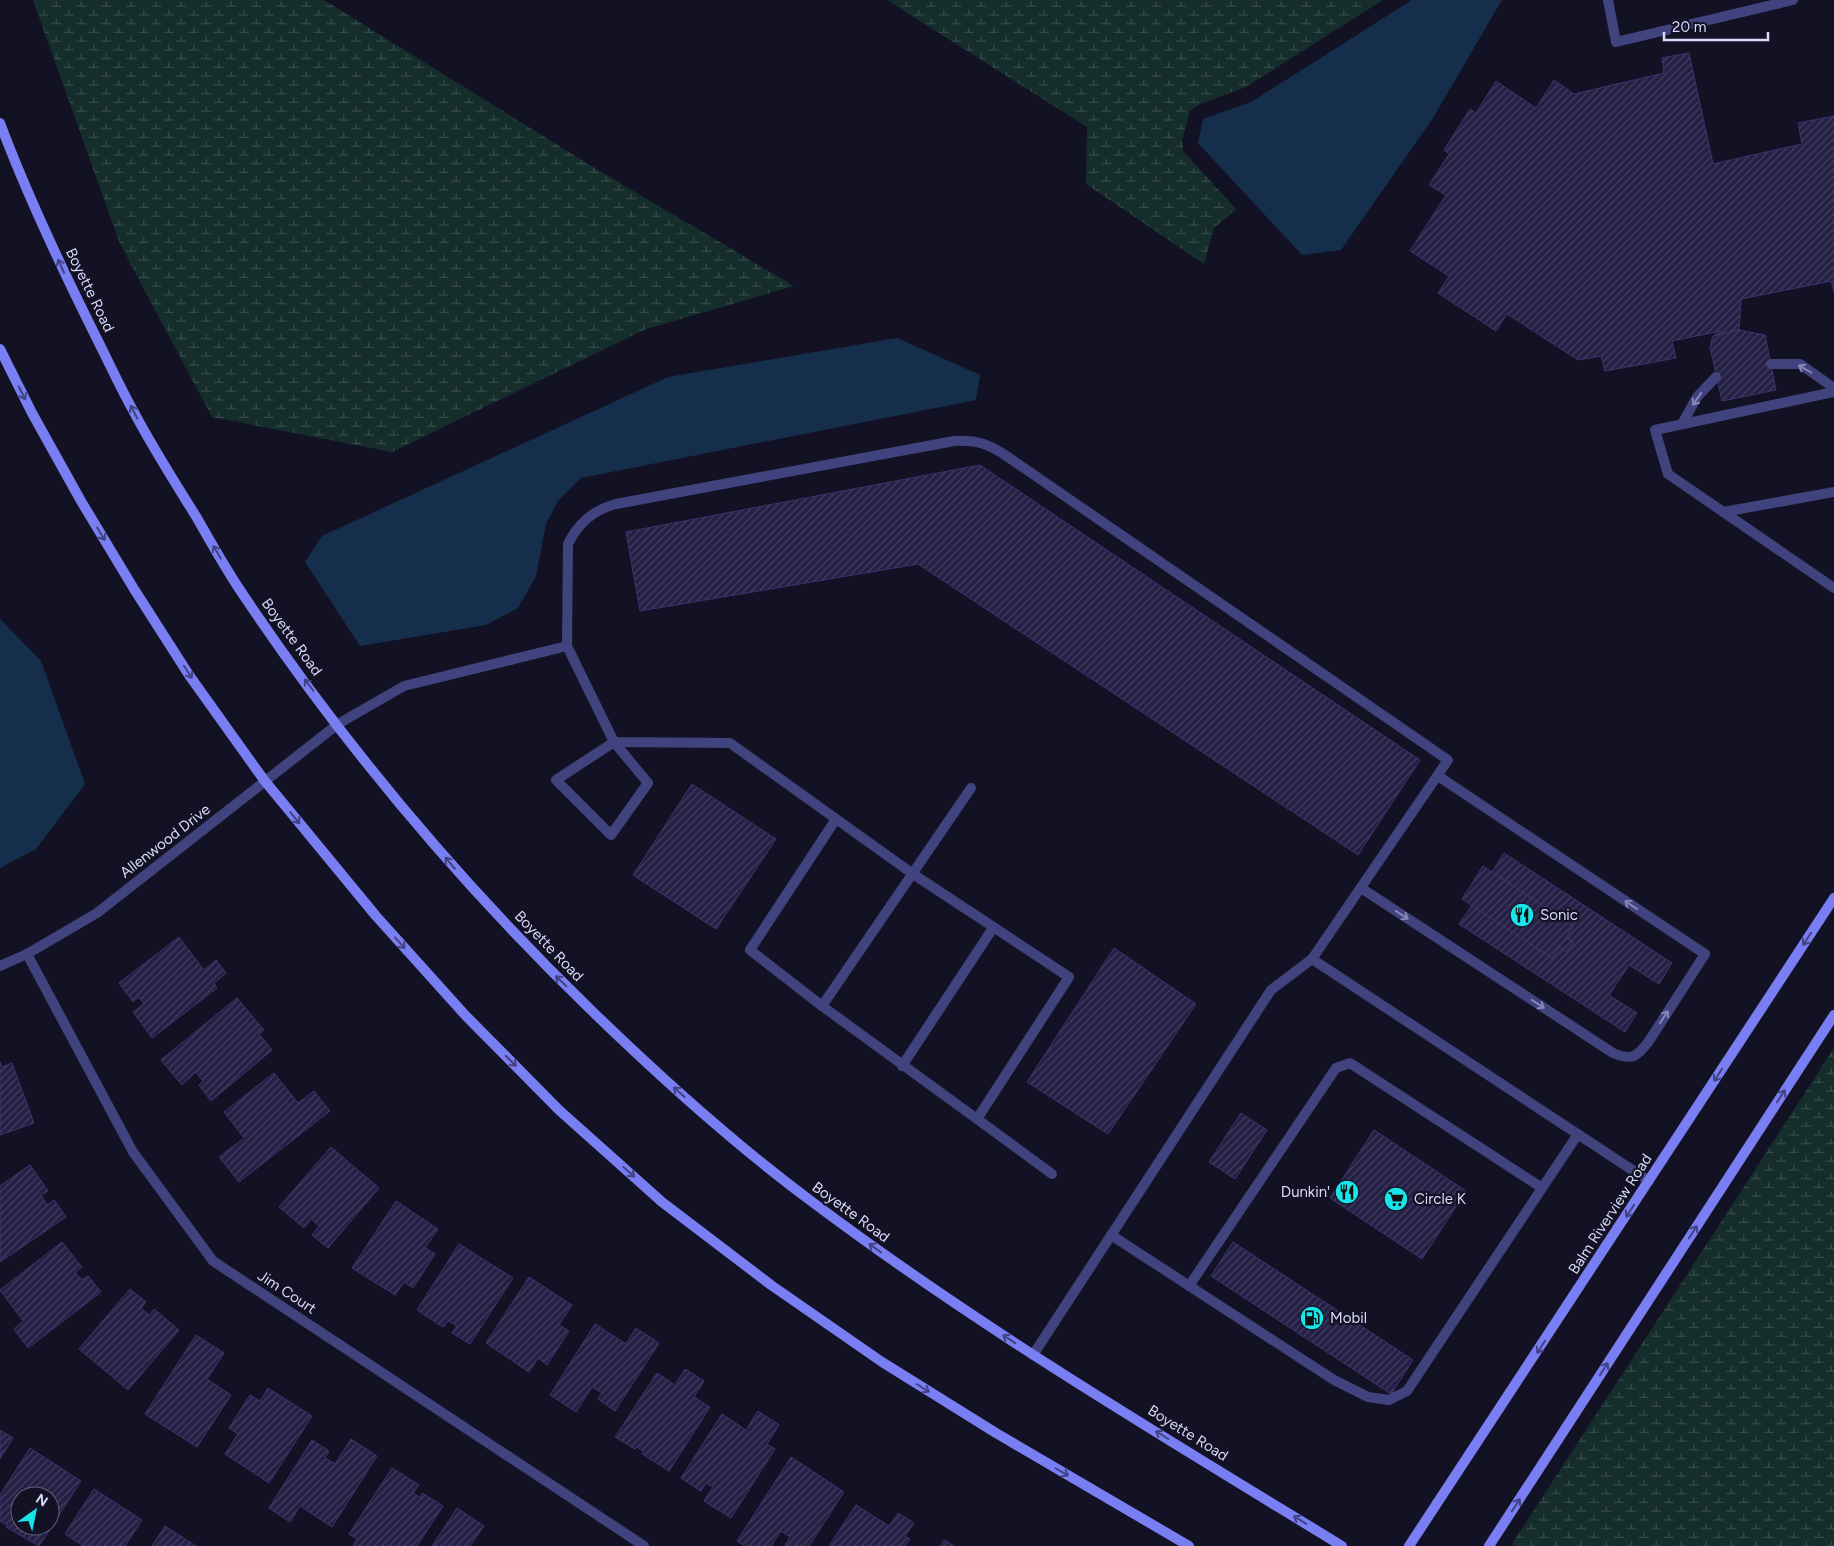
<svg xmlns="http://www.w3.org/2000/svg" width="1834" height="1546" font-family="Figtree,sans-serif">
  <defs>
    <pattern id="wetland-marsh" width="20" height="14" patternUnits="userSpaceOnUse" patternTransform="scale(1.25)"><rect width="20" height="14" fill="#152e2c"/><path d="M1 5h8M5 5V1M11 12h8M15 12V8" fill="none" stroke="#364c4c"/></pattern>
    <pattern id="building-hatch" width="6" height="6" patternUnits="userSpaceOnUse" patternTransform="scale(1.25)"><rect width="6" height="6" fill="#241f44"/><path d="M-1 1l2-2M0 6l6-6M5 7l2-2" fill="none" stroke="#433f60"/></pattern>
  </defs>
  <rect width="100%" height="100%" fill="#131225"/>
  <g fill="url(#wetland-marsh)">
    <path d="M33 0H324L598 170 794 286 646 329 392 452 212 417 120 244Z"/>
    <path d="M887 0H1383L1246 87 1200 104 1190 111 1182 140 1183 151 1236 209 1214 228 1204 264 1086 184 1087 127Z"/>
    <path d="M1834 1048V1546H1515L1512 1544Z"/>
  </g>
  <g fill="#152e4b">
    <path d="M1412 0H1502L1433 118 1341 250 1302 255 1198 143 1203 119 1251 102Z"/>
    <path d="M897 338 980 375 976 400 581 478 558 501 546 524 536 576 518 608 486 625 360 646 305 562 322 536 668 377Z"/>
    <path d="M0 619 41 661 85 784 36 849 0 868Z"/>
  </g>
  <g fill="url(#building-hatch)" stroke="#3b346e" fill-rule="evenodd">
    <path d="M1689 53 1713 164 1802 144 1798 123 1834 116V292L1831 281 1741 299 1739 330 1713 336 1721 331 1672 341 1676 358 1605 371 1601 356 1578 360 1507 314 1496 331 1438 293 1449 276 1410 251 1446 195 1429 185 1449 154 1444 150 1470 109 1476 113 1496 81 1536 108 1554 80 1574 94 1664 73 1662 58Z"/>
    <path d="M1739 330 1765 335 1776 390 1722 401 1710 347 1713 336Z"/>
    <path d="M980 465 1420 760 1358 855 918 564 640 611 626 532Z"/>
    <path d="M692 784 776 839 716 929 633 875Z"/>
    <path d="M1504 853 1672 963 1659 984 1629 965 1609 995 1637 1013 1625 1032 1459 924 1472 905 1552 958 1559 947 1567 952 1573 942 1566 937 1573 926 1492 872Z"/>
    <path d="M1483 866 1573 926 1566 937 1573 942 1567 952 1559 947 1552 958 1462 899Z"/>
    <path d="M179 937 204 970 216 960 226 973 214 983 217 988 152 1038 133 1012 144 1004 139 997 133 1002 119 983Z"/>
    <path d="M1114 948 1196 1004 1108 1134 1027 1082Z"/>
    <path d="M237 998 264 1030 259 1034 272 1050 211 1101 199 1085 203 1081 196 1072 182 1085 161 1060Z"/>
    <path d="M0 1062 2 1067 12 1063 34 1123 0 1135Z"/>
    <path d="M274 1073 298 1103 314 1091 330 1111 239 1182 219 1157 244 1138 224 1112Z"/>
    <path d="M1241 1113 1267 1130 1235 1179 1209 1162Z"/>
    <path d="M1374 1130 1466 1191 1422 1259 1330 1198Z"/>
    <path d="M331 1147 379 1188 328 1248 312 1235 319 1226 311 1219 304 1228 279 1207Z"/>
    <path d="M30 1165 48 1191 41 1195 47 1205 54 1200 66 1217 0 1262V1186Z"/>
    <path d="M396 1201 438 1229 425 1248 435 1254 413 1288 404 1282 395 1295 352 1268Z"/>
    <path d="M62 1242 82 1267 75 1272 82 1280 88 1276 101 1292 28 1348 14 1329 23 1321 0 1290Z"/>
    <path d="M1233 1242 1413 1360 1391 1394 1211 1276Z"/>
    <path d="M459 1244 513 1278 470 1344 452 1333 457 1326 448 1321 443 1327 417 1310Z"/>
    <path d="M529 1277 572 1305 559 1325 569 1331 547 1365 538 1358 529 1372 486 1343Z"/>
    <path d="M130 1289 146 1302 141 1308 149 1315 154 1309 179 1330 128 1390 79 1349Z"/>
    <path d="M595 1324 626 1344 636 1328 659 1343 615 1411 598 1399 602 1393 592 1387 576 1412 550 1395Z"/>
    <path d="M196 1335 224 1353 207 1379 231 1395 197 1447 145 1414Z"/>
    <path d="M685 1369 704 1381 694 1397 710 1407 669 1471 642 1454 643 1451 637 1447 635 1449 615 1437 657 1373 675 1385Z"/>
    <path d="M268 1388 312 1416 269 1483 225 1454 238 1434 229 1428 250 1395 260 1401Z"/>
    <path d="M758 1411 779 1425 767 1444 775 1449 731 1518 704 1501 713 1487 706 1483 701 1491 681 1478 722 1414 746 1430Z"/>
    <path d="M0 1430 13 1438 0 1459Z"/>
    <path d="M351 1439 377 1456 332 1527 300 1506 290 1522 269 1508 312 1440 329 1451 325 1458 335 1464Z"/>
    <path d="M30 1448 81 1481 39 1546 6 1527 7 1525 0 1521V1495ZM20 1496H50V1526H20Z"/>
    <path d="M791 1457 844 1492 809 1546H786L785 1545 790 1537 781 1531 771 1546H745L737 1541Z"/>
    <path d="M392 1468 419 1485 413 1493 420 1497 422 1493 443 1506 417 1546H353L357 1539 349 1534Z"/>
    <path d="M94 1489 142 1520 125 1546H83L65 1534Z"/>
    <path d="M856 1505 889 1526 898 1513 914 1523 905 1536 910 1539 905 1546H829Z"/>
    <path d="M457 1508 484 1526 470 1546H432Z"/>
    <path d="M165 1526 196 1546H152Z"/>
    <path d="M944 1540 954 1546H940Z"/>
  </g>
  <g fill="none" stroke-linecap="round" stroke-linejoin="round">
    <g stroke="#41437f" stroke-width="10">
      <path d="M1608 0 1616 42 1793 0"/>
      <path d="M1771 364H1800L1834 388"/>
      <path d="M1834 392 1655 430 1668 474 1834 588"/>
      <path d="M1682 424 1697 397 1716 377"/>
      <path d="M1723 512 1834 492"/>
      <path d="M338 724 404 686 567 646"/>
      <path d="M614 742 648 783 611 835 556 780Z"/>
      <path d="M836 819 750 950 822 1006 977 1119 1069 977 913 874 730 743 614 742 567 646 568 544C578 523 593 510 616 504L954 441C978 440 989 444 1008 457L1448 760 1312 959 1271 990 1033 1355"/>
      <path d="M1361 888 1613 1053C1632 1061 1637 1057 1649 1041L1705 954 1438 776"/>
      <path d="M1312 959 1649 1181"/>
      <path d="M822 1006 971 788"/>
      <path d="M902 1066 993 928"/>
      <path d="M977 1119 1052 1174"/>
      <path d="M1111 1235 1334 1380 1368 1397 1389 1400 1407 1391 1578 1134"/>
      <path d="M1189 1286 1336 1068 1350 1063 1542 1188"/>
    </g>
    <g stroke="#41437f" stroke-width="10">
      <path d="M27 954 133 1152 213 1261 644 1546"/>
      <path d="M0 966 27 954 97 913 338 724"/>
    </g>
    <g stroke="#797ff2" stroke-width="10">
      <path d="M0 123C28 198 63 271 99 343 111 367 122 391 135 414 154 450 176 484 197 518 210 541 223 564 238 587 339 739 460 883 591 1010 661 1078 733 1143 811 1201 980 1328 1162 1436 1342 1546"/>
      <path d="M0 349 32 413 81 501 134 589 189 675 264 780 376 916 466 1016 559 1110 662 1202 771 1285 882 1362 996 1433 1189 1546"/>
      <path d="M1409 1546 1834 898"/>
      <path d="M1489 1546 1834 1015"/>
    </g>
  </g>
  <defs><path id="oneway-shaft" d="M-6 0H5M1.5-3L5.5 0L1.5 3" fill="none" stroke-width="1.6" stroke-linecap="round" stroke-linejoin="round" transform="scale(1.25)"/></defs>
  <g stroke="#414381">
    <use href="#oneway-shaft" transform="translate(61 266) rotate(-114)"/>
    <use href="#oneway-shaft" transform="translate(22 393) rotate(63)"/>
    <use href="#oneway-shaft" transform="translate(134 412) rotate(-117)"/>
    <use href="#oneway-shaft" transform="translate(101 534) rotate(59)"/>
    <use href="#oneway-shaft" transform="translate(217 552) rotate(-121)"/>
    <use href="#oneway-shaft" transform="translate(188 672) rotate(57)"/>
    <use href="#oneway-shaft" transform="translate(309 685) rotate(-127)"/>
    <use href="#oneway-shaft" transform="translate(295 818) rotate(51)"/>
    <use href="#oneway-shaft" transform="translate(450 863) rotate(-130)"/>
    <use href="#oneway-shaft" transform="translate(1807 939) rotate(123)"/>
    <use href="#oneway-shaft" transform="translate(400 943) rotate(48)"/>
    <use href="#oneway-shaft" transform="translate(561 981) rotate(-136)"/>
    <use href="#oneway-shaft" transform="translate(511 1061) rotate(45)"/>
    <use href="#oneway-shaft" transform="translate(1718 1075) rotate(123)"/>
    <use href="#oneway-shaft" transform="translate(679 1092) rotate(-138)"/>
    <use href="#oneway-shaft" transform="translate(1781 1096) rotate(-57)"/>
    <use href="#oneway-shaft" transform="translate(629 1172) rotate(42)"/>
    <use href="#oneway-shaft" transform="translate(1630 1211) rotate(123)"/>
    <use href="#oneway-shaft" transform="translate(1693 1232) rotate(-57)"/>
    <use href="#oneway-shaft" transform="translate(875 1248) rotate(-144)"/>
    <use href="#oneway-shaft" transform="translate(1009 1339) rotate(-146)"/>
    <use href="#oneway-shaft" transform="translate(1541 1347) rotate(123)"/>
    <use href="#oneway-shaft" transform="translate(1604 1369) rotate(-57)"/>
    <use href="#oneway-shaft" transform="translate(923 1388) rotate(32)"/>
    <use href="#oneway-shaft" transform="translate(1162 1435) rotate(-148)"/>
    <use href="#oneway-shaft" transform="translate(1062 1472) rotate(30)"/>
    <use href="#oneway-shaft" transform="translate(1516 1505) rotate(-57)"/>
    <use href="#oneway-shaft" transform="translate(1300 1520) rotate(-148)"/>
  </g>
  <g stroke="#8686b7">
    <use href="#oneway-shaft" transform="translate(1805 369) rotate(-150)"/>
    <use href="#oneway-shaft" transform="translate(1697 399) rotate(125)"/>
    <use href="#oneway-shaft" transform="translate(1631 905) rotate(-146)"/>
    <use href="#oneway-shaft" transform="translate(1402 915) rotate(33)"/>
    <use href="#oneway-shaft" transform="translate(1538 1004) rotate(33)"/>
    <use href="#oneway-shaft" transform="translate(1664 1017) rotate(-57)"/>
  </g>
  <defs>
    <g id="restaurant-disc" transform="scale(1.25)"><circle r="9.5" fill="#18e4e9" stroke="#131225"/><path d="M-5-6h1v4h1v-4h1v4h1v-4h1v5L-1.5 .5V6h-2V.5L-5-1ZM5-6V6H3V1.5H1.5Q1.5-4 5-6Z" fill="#111"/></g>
    <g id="supermarket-disc" transform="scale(1.25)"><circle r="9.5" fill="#18e4e9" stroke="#131225"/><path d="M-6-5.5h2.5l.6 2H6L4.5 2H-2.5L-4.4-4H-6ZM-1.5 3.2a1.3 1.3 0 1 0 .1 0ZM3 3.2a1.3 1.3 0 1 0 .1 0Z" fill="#111"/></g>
    <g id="fuel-disc" transform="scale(1.25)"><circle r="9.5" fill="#18e4e9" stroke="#131225"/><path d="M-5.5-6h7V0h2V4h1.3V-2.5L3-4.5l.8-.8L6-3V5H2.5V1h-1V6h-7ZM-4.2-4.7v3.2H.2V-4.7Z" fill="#111"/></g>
  </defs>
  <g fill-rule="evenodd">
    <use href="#restaurant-disc" x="1522" y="915"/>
    <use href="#restaurant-disc" x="1347" y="1192"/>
    <use href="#supermarket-disc" x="1396" y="1199"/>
    <use href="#fuel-disc" x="1312" y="1318"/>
  </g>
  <g text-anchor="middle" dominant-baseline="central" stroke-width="4.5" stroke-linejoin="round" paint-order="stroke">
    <g font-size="15" fill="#dad9fb" stroke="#131225">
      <text transform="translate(90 290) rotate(64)">Boyette Road</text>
      <text transform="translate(292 637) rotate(54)">Boyette Road</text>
      <text transform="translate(165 841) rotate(-38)">Allenwood Drive</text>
      <text transform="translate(549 946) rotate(46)">Boyette Road</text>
      <text transform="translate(851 1212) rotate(36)">Boyette Road</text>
      <text transform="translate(1610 1214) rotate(-57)">Balm Riverview Road</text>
      <text transform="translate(287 1292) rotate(33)">Jim Court</text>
      <text transform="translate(1188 1433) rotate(32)">Boyette Road</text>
    </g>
    <g font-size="15" fill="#dad9fb" stroke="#131225" text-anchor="start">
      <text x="1540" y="915">Sonic</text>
      <text x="1330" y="1192" text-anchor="end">Dunkin'</text>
      <text x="1414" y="1199">Circle K</text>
      <text x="1330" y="1318">Mobil</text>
    </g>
  </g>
  <g transform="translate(35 1511) rotate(33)"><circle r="24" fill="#131225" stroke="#63627b"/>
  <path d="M0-4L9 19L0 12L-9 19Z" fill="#18e4e9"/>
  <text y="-8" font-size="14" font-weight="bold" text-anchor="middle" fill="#dad9fb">N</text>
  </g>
  <path d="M1664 32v8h104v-8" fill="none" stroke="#dad9fb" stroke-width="2.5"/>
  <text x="1672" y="32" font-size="15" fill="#dad9fb" stroke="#131225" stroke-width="4" paint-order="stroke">20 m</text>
</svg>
